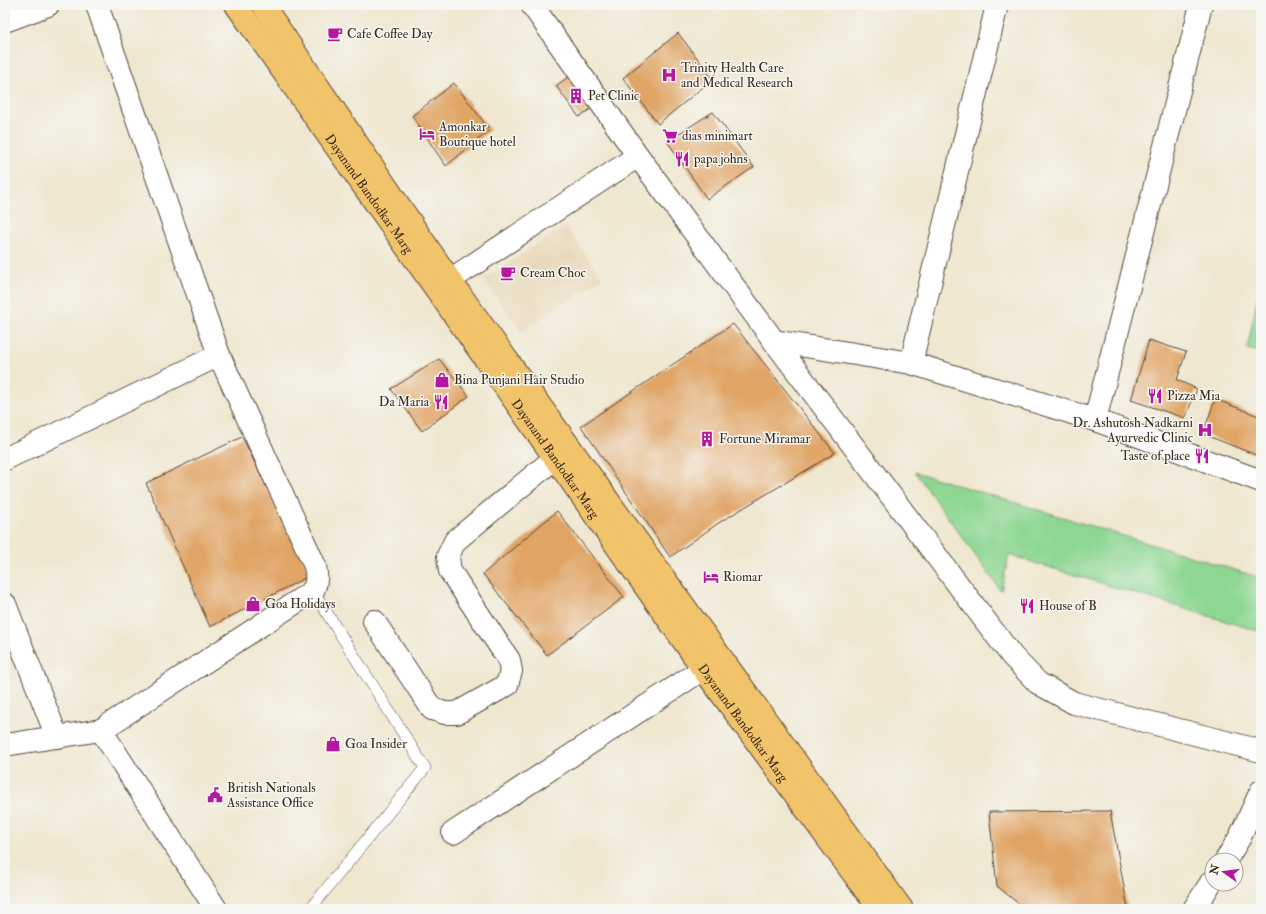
<svg xmlns="http://www.w3.org/2000/svg" width="1266" height="914" font-family="'IM FELL Double Pica',serif">
  <rect width="100%" height="100%" fill="#f6f6f2"/>
  <filter id="ink" filterUnits="userSpaceOnUse"><feTurbulence type="fractalNoise" baseFrequency=".025" numOctaves="2"/><feDisplacementMap in="SourceGraphic" scale="8" xChannelSelector="R" yChannelSelector="G"/><feConvolveMatrix kernelMatrix="1 2 1 2 8 2 1 2 1" color-interpolation-filters="sRGB"/></filter>
  <filter id="wash" filterUnits="userSpaceOnUse"><feTurbulence type="fractalNoise" baseFrequency=".012" numOctaves="4" result="noise"/><feDisplacementMap in="SourceGraphic" scale="16" xChannelSelector="R" yChannelSelector="G"/><feGaussianBlur stdDeviation="0.9" result="paint"/><feColorMatrix in="noise" values="0 0 0 0 0 0 0 0 0 0 0 0 0 0 0 0 0 1.4 0 .05"/><feComposite in="paint" operator="in"/></filter>
  <g filter="url(#wash)">
    <rect width="100%" height="100%" fill="#efe7d0"/>
    <path fill="#e9d9ba" d="M565 226 602 278 521 332 484 279Z"/>
    <g fill="#8ed793" stroke="#648058">
      <path d="M1261 279V352L1247 349Z"/>
      <path d="M915 472 1261 578V632L1009 555 1001 591Z"/>
    </g>
    <g id="blocks">
      <g fill="#e0a465">
        <path d="M678 33 713 79 658 124 623 78Z"/>
        <path d="M572 74 595 106 579 117 556 86Z"/>
        <path d="M454 83 490 130 446 166 412 116Z"/>
        <path d="M713 112 754 167 707 199 667 141Z"/>
        <path d="M733 324 835 453 720 522 670 557 581 426Z"/>
        <path d="M1149 340 1186 352 1177 380 1197 389 1185 418 1131 400Z"/>
        <path d="M439 359 469 396 422 431 391 389Z"/>
        <path d="M1215 399 1261 417V457L1203 434Z"/>
        <path d="M242 437 311 575 210 627 146 483Z"/>
        <path d="M557 511 624 597 547 655 483 574Z"/>
        <path d="M1110 811 1128 909H1025L997 886 989 812Z"/>
      </g>
    </g>
  </g>
  <g filter="url(#ink)">
    <use href="#blocks" fill-opacity="0" stroke="#564639" stroke-width="1"/>
    <g fill="none" stroke-linecap="round" stroke-linejoin="round">
      <g stroke="#564639" stroke-width="12">
        <path id="lane" d="M310 909 425 768 313 591"/>
      </g>
      <g stroke="#564639" stroke-width="24">
        <g id="street">
          <path d="M532 5 638 156 774 341 1012 656 1038 683 1074 703 1261 751"/>
          <path d="M5 21 48 5"/>
          <path d="M450 280 638 156"/>
          <path d="M774 341 911 363 1095 420 1261 481"/>
          <path d="M911 363 997 5"/>
          <path d="M1095 420 1201 5"/>
          <path d="M5 459 219 355 97 5"/>
          <path d="M5 604 57 737"/>
          <path d="M374 621 432 709 445 713H457L507 685 511 671 509 660 450 571 448 556 455 541 555 458"/>
          <path d="M5 745 101 730"/>
          <path d="M453 833 703 669"/>
          <path d="M1226 860 1240 837 1261 791"/>
          <path d="M216 909 101 730 313 591C317 582 317 576 315 566L219 355"/>
          <path d="M1194 909 1212 881"/>
        </g>
      </g>
      <g stroke="#564639" stroke-width="24">
        <g id="primary">
          <path id="s1" d="M236 5 703 669 879 909"/>
          <path d="M263 5 450 280 902 909"/>
        </g>
      </g>
      <use href="#lane" stroke="#fff" stroke-width="11"/>
      <use href="#street" stroke="#fff" stroke-width="22"/>
      <use href="#primary" stroke="#f1c36a" stroke-width="22"/>
    </g>
  </g>
  <defs>
    <g id="cafe-bare" transform="scale(1.2)"><path d="M-5.5-4.5H6V0H3Q3 3.5 0 3.5H-2.5Q-5.5 3.5-5.5 0ZM3-3.2v2h1.7v-2ZM-6 4.5H4V6H-6Z" fill="#b5179e" stroke="#f6f6f2" stroke-width="2.5" paint-order="stroke"/></g>
    <g id="hospital-bare" transform="scale(1.2)"><path d="M-5-5h3v3.5h4V-5h3V5h-3V1.5h-4V5h-3Z" fill="#b5179e" stroke="#f6f6f2" stroke-width="2.5" paint-order="stroke"/></g>
    <g id="building-bare" transform="scale(1.2)"><path d="M-4-6H4V6H1V3H-1V6H-4ZM-2.5-4.3h1.7v1.8h-1.7ZM.8-4.3h1.7v1.8H.8ZM-2.5-1h1.7V.8h-1.7ZM.8-1h1.7V.8H.8Z" fill="#b5179e" stroke="#f6f6f2" stroke-width="2.5" paint-order="stroke"/></g>
    <g id="hotel-bare" transform="scale(1.2)"><path d="M-6-4.5h1.5V1H6V5H4.5V3h-9V5H-6ZM-4 0a1.8 1.8 0 1 1 3.6 0ZM.5 0V-2.5h3Q6-2.5 6 0Z" fill="#b5179e" stroke="#f6f6f2" stroke-width="2.5" paint-order="stroke"/></g>
    <g id="supermarket-bare" transform="scale(1.2)"><path d="M-6-5.5h2.5l.6 2H6L4.5 2H-2.5L-4.4-4H-6ZM-1.5 3.2a1.3 1.3 0 1 0 .1 0ZM3 3.2a1.3 1.3 0 1 0 .1 0Z" fill="#b5179e" stroke="#f6f6f2" stroke-width="2.5" paint-order="stroke"/></g>
    <g id="restaurant-bare" transform="scale(1.2)"><path d="M-5-6h1v4h1v-4h1v4h1v-4h1v5L-1.5 .5V6h-2V.5L-5-1ZM5-6V6H3V1.5H1.5Q1.5-4 5-6Z" fill="#b5179e" stroke="#f6f6f2" stroke-width="2.5" paint-order="stroke"/></g>
    <g id="shop-bare" transform="scale(1.2)"><path d="M-5-2.5h2.3a2.7 3.5 0 0 1 5.4 0H5L5.5 6h-11ZM-1.5-2.5h3a1.5 2.3 0 0 0-3 0Z" fill="#b5179e" stroke="#f6f6f2" stroke-width="2.5" paint-order="stroke"/></g>
    <g id="civic-bare" transform="scale(1.2)"><path d="M-.6-6.5H3V-4.5H.6V-3L4-1V1h2V6H-6V1h2V-1L-.6-3ZM-1.2 2.5V6h2.4V2.5Z" fill="#b5179e" stroke="#f6f6f2" stroke-width="2.5" paint-order="stroke"/></g>
  </defs>
  <g fill-rule="evenodd">
    <use href="#cafe-bare" x="335" y="34"/>
    <use href="#hospital-bare" x="669" y="75"/>
    <use href="#building-bare" x="576" y="96"/>
    <use href="#hotel-bare" x="427" y="134"/>
    <use href="#supermarket-bare" x="670" y="136"/>
    <use href="#restaurant-bare" x="682" y="159"/>
    <use href="#cafe-bare" x="508" y="273"/>
    <use href="#shop-bare" x="442" y="380"/>
    <use href="#restaurant-bare" x="1155" y="396"/>
    <use href="#restaurant-bare" x="441" y="402"/>
    <use href="#hospital-bare" x="1205" y="430"/>
    <use href="#building-bare" x="707" y="439"/>
    <use href="#restaurant-bare" x="1202" y="456"/>
    <use href="#hotel-bare" x="711" y="577"/>
    <use href="#shop-bare" x="253" y="604"/>
    <use href="#restaurant-bare" x="1027" y="606"/>
    <use href="#shop-bare" x="333" y="744"/>
    <use href="#civic-bare" x="215" y="795"/>
  </g>
  <g text-anchor="middle" dominant-baseline="central" stroke-width="3" stroke-linejoin="round" paint-order="stroke">
    <g font-size="13" fill="#3b2a1e" stroke="#f6f6f2" text-anchor="start">
      <text x="347" y="34">Cafe Coffee Day</text>
      <text x="681" y="68">Trinity Health Care<tspan x="681" dy="15">and Medical Research</tspan></text>
      <text x="588" y="96">Pet Clinic</text>
      <text x="439" y="127">Amonkar<tspan x="439" dy="15">Boutique hotel</tspan></text>
      <text x="682" y="136">dias minimart</text>
      <text x="694" y="159">papa johns</text>
      <text x="520" y="273">Cream Choc</text>
      <text x="454" y="380">Bina Punjani Hair Studio</text>
      <text x="1167" y="396">Pizza Mia</text>
      <text x="429" y="402" text-anchor="end">Da Maria</text>
      <text x="1193" y="423" text-anchor="end">Dr. Ashutosh Nadkarni<tspan x="1193" dy="15">Ayurvedic Clinic</tspan></text>
      <text x="719" y="439">Fortune Miramar</text>
      <text x="1190" y="456" text-anchor="end">Taste of place</text>
      <text x="723" y="577">Riomar</text>
      <text x="265" y="604">Goa Holidays</text>
      <text x="1039" y="606">House of B</text>
      <text x="345" y="744">Goa Insider</text>
      <text x="227" y="788">British Nationals<tspan x="227" dy="15">Assistance Office</tspan></text>
    </g>
    <g font-size="13" fill="#3b2a1e" stroke="#f6f6f2">
      <text stroke="none"><textPath href="#s1" startOffset="231">Dayanand Bandodkar Marg</textPath></text>
      <text stroke="none"><textPath href="#s1" startOffset="555">Dayanand Bandodkar Marg</textPath></text>
      <text stroke="none"><textPath href="#s1" startOffset="879">Dayanand Bandodkar Marg</textPath></text>
    </g>
  </g>
  <rect width="1266" height="914" fill="none" stroke="#f6f6f2" stroke-width="20"/>
  <g transform="translate(1224 872) rotate(284)"><circle r="19" fill="#f6f6f2" stroke="#aba49d"/>
  <path d="M0-3L7 15L0 10L-7 15Z" fill="#b5179e"/>
  <text y="-6" font-size="11" font-weight="bold" text-anchor="middle" fill="#3b2a1e">N</text>
  </g>
</svg>
